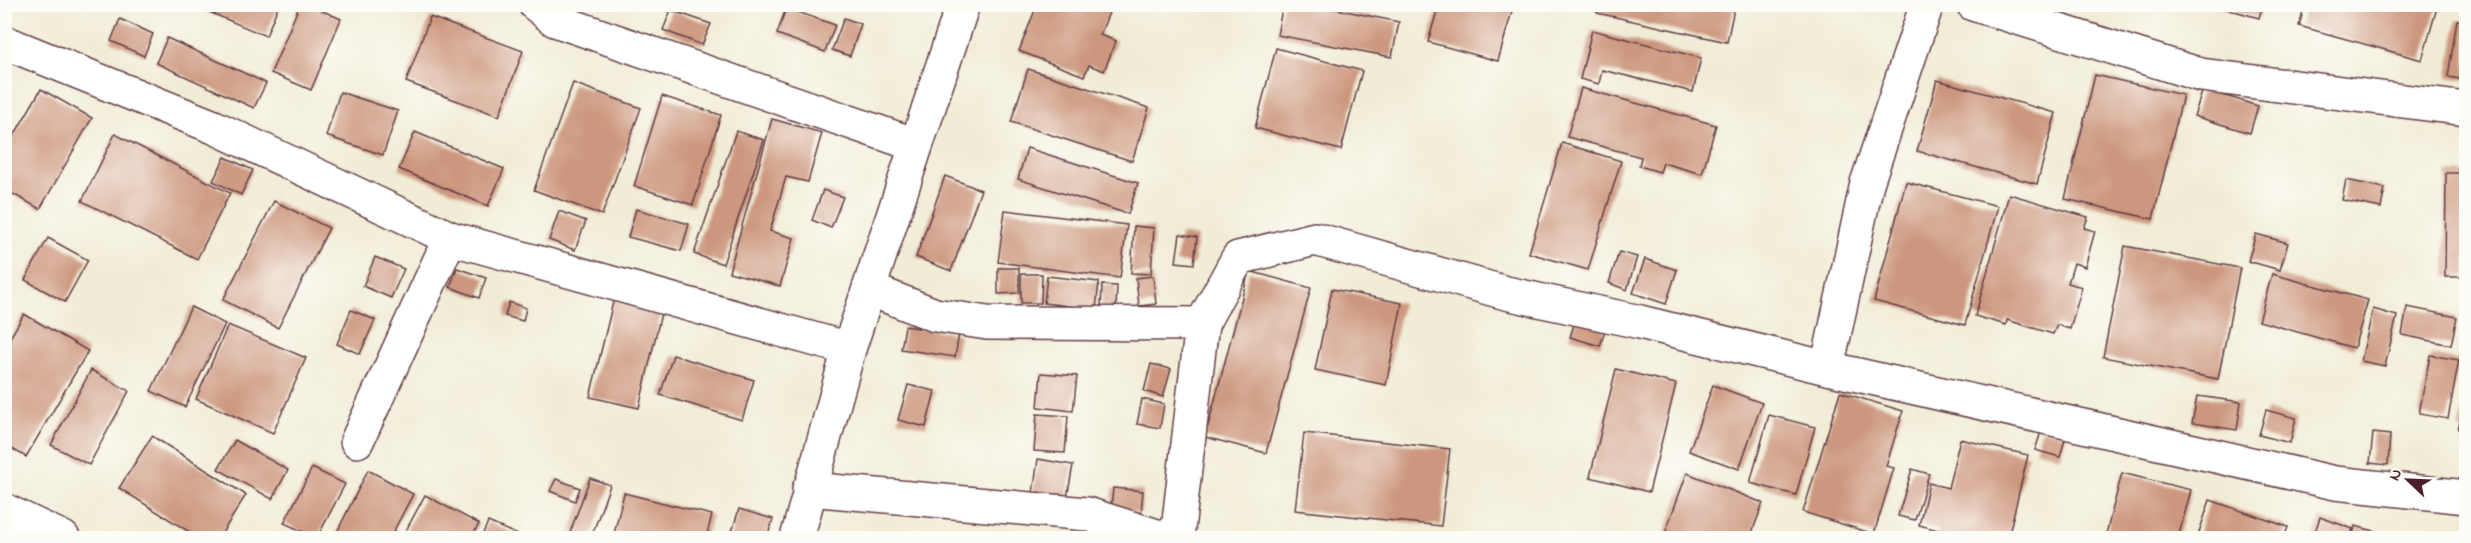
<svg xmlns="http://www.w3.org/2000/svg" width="2471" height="543" font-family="'Indie Flower',sans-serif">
  <rect width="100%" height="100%" fill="#fdfcf7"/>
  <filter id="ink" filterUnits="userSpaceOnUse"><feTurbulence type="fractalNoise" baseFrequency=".0167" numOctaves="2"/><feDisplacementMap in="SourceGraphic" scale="12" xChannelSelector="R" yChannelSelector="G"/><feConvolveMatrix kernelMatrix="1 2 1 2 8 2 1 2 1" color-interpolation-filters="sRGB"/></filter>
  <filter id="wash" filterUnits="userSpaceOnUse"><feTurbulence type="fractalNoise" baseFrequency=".008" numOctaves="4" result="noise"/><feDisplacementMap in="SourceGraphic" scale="24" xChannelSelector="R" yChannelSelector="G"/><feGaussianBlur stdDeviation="1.35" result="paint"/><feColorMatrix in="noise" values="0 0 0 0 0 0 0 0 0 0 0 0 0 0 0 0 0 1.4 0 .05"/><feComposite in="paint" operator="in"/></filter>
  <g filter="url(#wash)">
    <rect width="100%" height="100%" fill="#f1ecd6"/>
    <g id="blocks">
      <g fill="#cc977e">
        <path d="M190 4H279L266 36Z"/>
        <path d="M300 4H307L341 19 311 90 271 73Z"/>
        <path d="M1283 4H1312L1399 22 1392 57 1277 35Z"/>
        <path d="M1439 4H1514L1498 61 1428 42Z"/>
        <path d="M1599 4H1735L1727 42 1597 13Z"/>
        <path d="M2210 4H2263L2259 18Z"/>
        <path d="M2305 4H2438L2422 60 2299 26Z"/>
        <path d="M1037 5H1112L1100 35 1116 41 1104 71 1089 65 1084 76 1019 51Z"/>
        <path d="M786 8 835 25 825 52 777 34Z"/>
        <path d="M671 10 711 24 702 45 663 30Z"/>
        <path d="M430 17 523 51 499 116 406 82Z"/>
        <path d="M844 18 861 24 850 56 832 50Z"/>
        <path d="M120 19 153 34 144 56 111 41Z"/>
        <path d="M2457 20 2466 21V80L2448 77Z"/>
        <path d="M1592 30 1701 58 1693 92 1602 70 1599 84 1580 79Z"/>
        <path d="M167 38 266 83 254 108 156 63Z"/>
        <path d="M1276 48 1362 71 1341 150 1255 128Z"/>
        <path d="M1028 69 1149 108 1132 161 1011 122Z"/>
        <path d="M2095 75 2183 95 2153 219 2065 199Z"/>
        <path d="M1937 80 2056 113 2037 184 1917 151Z"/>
        <path d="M573 83 641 108 602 215 534 190Z"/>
        <path d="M1581 88 1716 125 1702 174 1663 163 1660 172 1639 166 1641 157 1567 137Z"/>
        <path d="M41 89 92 118 40 209 4 189V153Z"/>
        <path d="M2203 89 2258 106 2250 133 2194 116Z"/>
        <path d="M340 92 398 111 383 155 326 136Z"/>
        <path d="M662 96 721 115 693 205 634 186Z"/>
        <path d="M772 119 822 133 808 182 786 177 770 231 794 238 780 286 729 272Z"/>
        <path d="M736 131 764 140 723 264 694 254Z"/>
        <path d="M415 132 504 169 488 206 399 169Z"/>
        <path d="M115 134 230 193 197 259 82 201Z"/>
        <path d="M1562 143 1621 161 1588 270 1529 253Z"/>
        <path d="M1027 148 1138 183 1128 214 1018 179Z"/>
        <path d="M225 157 253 170 241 195 213 181Z"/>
        <path d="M2446 173H2466V277H2445Z"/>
        <path d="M945 176 981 190 951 271 916 257Z"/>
        <path d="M2346 180 2385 188 2381 208 2342 200Z"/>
        <path d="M1906 182 1998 206 1965 325 1874 301Z"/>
        <path d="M823 190 843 197 831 228 812 220Z"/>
        <path d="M2009 194 2088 217 2084 228 2095 231 2085 267 2074 263 2068 283 2082 287 2070 329 2057 325 2053 334 2007 320 2006 325 1975 316Z"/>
        <path d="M274 201 329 228 278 328 223 300Z"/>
        <path d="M636 209 689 224 681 251 628 237Z"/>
        <path d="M1005 210 1127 225 1120 278 998 262Z"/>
        <path d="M559 211 586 221 575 250 549 240Z"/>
        <path d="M1134 226 1154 228 1151 274 1131 273Z"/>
        <path d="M1180 234 1197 237 1194 264 1176 262Z"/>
        <path d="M2256 234 2288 243 2280 270 2248 261Z"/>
        <path d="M48 238 88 260 65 302 25 280Z"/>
        <path d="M2125 246 2240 268 2218 379 2103 357Z"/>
        <path d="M1619 252 1637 257 1627 290 1609 283Z"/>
        <path d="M375 257 404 269 391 298 363 286Z"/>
        <path d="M1645 259 1677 270 1666 304 1633 293Z"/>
        <path d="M457 268 486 278 479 298 450 287Z"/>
        <path d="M998 268H1019V293L998 294Z"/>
        <path d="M1249 271 1311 288 1266 453 1205 437Z"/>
        <path d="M1021 274H1042L1041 303H1021Z"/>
        <path d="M2272 274 2368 300 2354 348 2259 321Z"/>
        <path d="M1047 276 1099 282 1096 309 1044 303Z"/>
        <path d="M1153 276 1156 304 1139 306 1136 278Z"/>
        <path d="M1102 285 1117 286 1116 308H1101Z"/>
        <path d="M1332 289 1402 303 1386 385 1315 370Z"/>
        <path d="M614 298 662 309 639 408 590 397Z"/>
        <path d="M509 302 526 308 523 321 505 316Z"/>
        <path d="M191 307 225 324 185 407 151 391Z"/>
        <path d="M2407 307 2457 317 2451 345 2402 335Z"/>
        <path d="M2373 309 2397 316 2385 366 2361 361Z"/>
        <path d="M351 310 375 320 360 354 337 344Z"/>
        <path d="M24 314 88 351 26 457 4 444V348Z"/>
        <path d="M1576 318 1606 327 1600 346 1570 337Z"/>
        <path d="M228 325 306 358 273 433 196 399Z"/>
        <path d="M905 326 959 334 955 357 901 349Z"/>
        <path d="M673 355 754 380 742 420 660 395Z"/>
        <path d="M2430 355 2459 360 2448 419 2419 414Z"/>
        <path d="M1151 364 1171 369 1163 397 1144 391Z"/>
        <path d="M1616 369 1676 384 1649 492 1590 477Z"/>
        <path d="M91 370 129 391 89 465 51 445Z"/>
        <path d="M1041 373 1077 376 1073 411 1038 407Z"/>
        <path d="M908 385 935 391 926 427 898 420Z"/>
        <path d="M1713 385 1762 403 1739 469 1689 451Z"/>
        <path d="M1840 392 1903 411 1886 466 1894 468 1874 534 1803 512Z"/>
        <path d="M2197 396 2241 402 2237 430 2192 423Z"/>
        <path d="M1142 399 1164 404 1160 428 1137 424Z"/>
        <path d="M2466 399V431L2458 429Z"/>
        <path d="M2266 410 2296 418 2290 443 2259 435Z"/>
        <path d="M1037 414 1068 416 1065 453 1034 451Z"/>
        <path d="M1769 415 1815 427 1796 495 1750 483Z"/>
        <path d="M2042 429 2066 436 2060 457 2035 450Z"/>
        <path d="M1304 433 1450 449 1441 526 1295 510Z"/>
        <path d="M2373 433 2390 435 2388 465 2370 463Z"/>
        <path d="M152 436 246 495 219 538H199L119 488Z"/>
        <path d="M1960 439 2028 455 2008 538H1935L1938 530 1919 525 1929 483 1948 488Z"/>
        <path d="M235 440 288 470 272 499 218 469Z"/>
        <path d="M1038 459 1073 465 1067 498 1033 493Z"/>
        <path d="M312 468 345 484 317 538 284 523Z"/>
        <path d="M1912 469 1929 474 1915 520 1898 516Z"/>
        <path d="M368 470 413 494 390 538H334Z"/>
        <path d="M1687 473 1763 503 1750 538H1679L1665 533Z"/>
        <path d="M2122 473 2191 490 2178 538H2105Z"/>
        <path d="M590 478 610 485 591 538H568Z"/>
        <path d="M556 479 580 488 575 501 550 491Z"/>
        <path d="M1113 488 1143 491 1141 513 1111 510Z"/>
        <path d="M624 493 712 515 706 538H613Z"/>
        <path d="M425 495 479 524 471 538H402Z"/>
        <path d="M2210 500 2288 527 2284 538H2197Z"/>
        <path d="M739 509 773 519 767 538H730Z"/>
        <path d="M2320 517 2353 529 2349 538H2313Z"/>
        <path d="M488 522 525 538H481Z"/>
        <path d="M2355 526 2402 538H2352Z"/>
      </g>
    </g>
  </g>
  <g filter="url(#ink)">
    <use href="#blocks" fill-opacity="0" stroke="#633e45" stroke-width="1.5"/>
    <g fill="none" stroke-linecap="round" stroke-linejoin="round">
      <g stroke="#633e45" stroke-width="36">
        <g id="minor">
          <path d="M535 4 555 20 916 145"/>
          <path d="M1973 4 2201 75 2466 109"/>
          <path d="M4 42 214 127 450 238 849 349"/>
          <path d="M869 289 935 315 987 323 1202 324 1238 258 1315 239 1506 293 1640 322 1827 368 2335 483 2466 497"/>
          <path d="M1827 368 1867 183 1927 4"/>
          <path d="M357 441 450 238"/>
          <path d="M809 489 1087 514 1163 538"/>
          <path d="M4 510 63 538"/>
          <path d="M797 538 849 349 963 4"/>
          <path d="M1177 538 1202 324"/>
        </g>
      </g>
      <use href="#minor" stroke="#fff" stroke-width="33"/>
    </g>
  </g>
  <rect width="2471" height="543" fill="none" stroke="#fdfcf7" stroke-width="24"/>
  <g transform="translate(2408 480) rotate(293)" stroke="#fdfcf7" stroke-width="4.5" paint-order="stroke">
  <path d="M0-4.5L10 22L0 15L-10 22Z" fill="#4a1f2b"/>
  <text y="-9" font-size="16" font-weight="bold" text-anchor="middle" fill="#4a1f2b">N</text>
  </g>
</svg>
